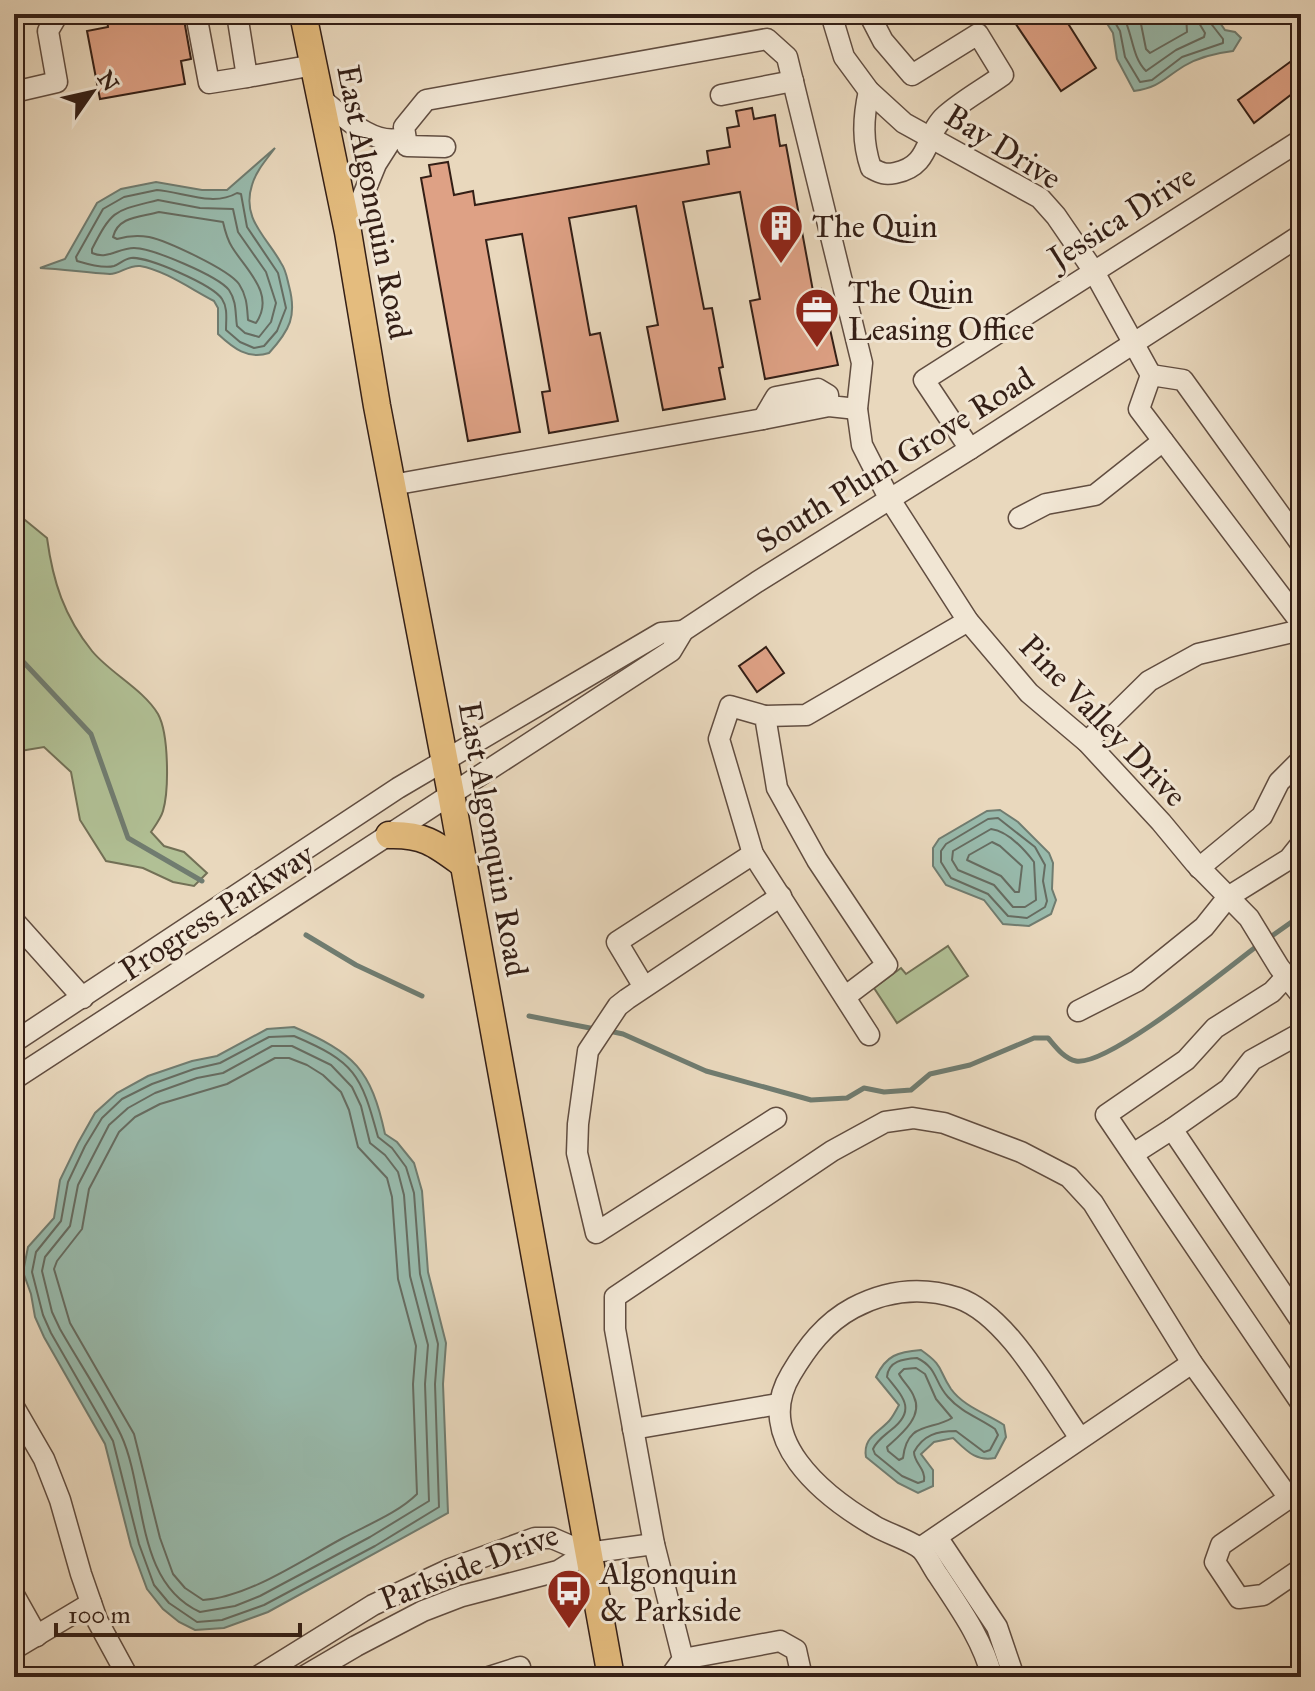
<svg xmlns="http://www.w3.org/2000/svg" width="1315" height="1691" font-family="'IM FELL Great Primer',serif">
  <rect width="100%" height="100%" fill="#e9d8bd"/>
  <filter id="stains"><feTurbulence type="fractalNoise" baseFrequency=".0025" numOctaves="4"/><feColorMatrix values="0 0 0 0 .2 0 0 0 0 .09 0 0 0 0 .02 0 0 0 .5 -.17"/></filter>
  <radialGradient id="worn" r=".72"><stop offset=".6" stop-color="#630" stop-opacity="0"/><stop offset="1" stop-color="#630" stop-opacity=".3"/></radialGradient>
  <g fill="#b1c095" stroke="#727056" stroke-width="2">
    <path d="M14 511 47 538C53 582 64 616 92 651 110 673 143 689 158 714 169 734 169 790 163 811 161 818 155 826 151 832L164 846 184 852 207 873 194 886 173 882 143 868 106 861 80 820 71 772 44 747 14 752Z"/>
    <path d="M948 946 968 976 897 1023 874 988 901 968 906 974Z"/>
  </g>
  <g fill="#98baac" stroke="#707c70" stroke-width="2">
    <path d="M1101 14H1214L1225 30 1235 32 1241 38 1233 51C1216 53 1199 57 1184 66 1163 79 1160 87 1134 91L1117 59 1113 33Z"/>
    <path d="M275 148C266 160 256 171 252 185 241 219 267 237 281 263 286 270 287 278 289 286 297 316 290 330 269 353 248 360 233 348 218 334V308L214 301C191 289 164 270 140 266 128 265 120 274 110 274 87 273 64 269 40 268L65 259 97 203 121 189 156 182 202 190H227Z"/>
    <path d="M1000 810 1018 822 1049 853 1053 863 1052 889 1056 900 1051 914 1029 926 1003 924 984 900 946 885 933 866V848L939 839 987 811Z"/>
    <path d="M294 1027C354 1053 371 1069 385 1134L397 1142 414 1163 422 1191 428 1272 446 1343 443 1384 448 1513 268 1612 224 1628 195 1630 179 1622 163 1609 147 1589 131 1546 105 1444 44 1337 35 1317 31 1294 23 1272 28 1247 54 1218 60 1180 78 1143 95 1113 117 1093 148 1076 192 1061 217 1056 267 1029Z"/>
    <path d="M921 1350C945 1367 937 1368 951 1389 963 1406 987 1414 1004 1425L1006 1437 995 1458C976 1462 967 1451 953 1438L934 1442 921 1454 933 1470V1486L918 1493 898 1483 866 1457C863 1439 875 1435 887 1423 892 1419 895 1412 899 1405L876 1377C886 1355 898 1352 921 1350Z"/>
  </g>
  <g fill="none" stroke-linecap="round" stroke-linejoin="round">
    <g stroke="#666c61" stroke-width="2">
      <path d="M1110 14 1120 31 1125 57 1140 82 1152 80 1182 57 1223 43V39L1209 21 1208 14"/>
      <path d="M1122 14C1133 32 1131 56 1146 71L1176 50 1204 37 1205 33 1199 23 1198 14"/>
      <path d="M1136 14 1141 24 1146 49 1150 53 1187 32 1186 14"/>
      <path d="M157 190C183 192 213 207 237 193L241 194 247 227 278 273 286 308 277 331 264 346 254 348 240 342 226 330C226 319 228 308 222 299 213 285 147 256 131 258 124 259 120 264 114 266 103 269 87 264 77 261L76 257 103 209 124 197Z"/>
      <path d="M158 200 200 208 233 209 238 232 266 272 276 303 271 322 259 337 245 333 237 326C235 313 237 302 229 290 218 276 152 248 134 248 118 248 108 260 92 253V249C113 208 115 211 158 200Z"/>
      <path d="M159 212 223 222C225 231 227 239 232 247 246 270 276 294 256 323L248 320C247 307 247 296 239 284 228 269 167 241 149 237 138 235 127 236 117 239L113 237C118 216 141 217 159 212Z"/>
      <path d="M998 818 1035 847 1045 865 1043 881 1047 901 1045 907 1027 918 1008 916 988 894 951 878 941 862V851L946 844 988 819Z"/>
      <path d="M991 829C1007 831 1024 849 1034 862L1036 900 1025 907H1013L994 885 958 870 952 860 953 851Z"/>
      <path d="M992 842 1000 846 1022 866 1019 892H1015L1001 876 967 860 969 855Z"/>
      <path d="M294 1036C355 1062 361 1074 378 1137L392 1148 406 1167 414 1193 420 1274 438 1344 435 1384 439 1507 375 1546 264 1605 222 1620 197 1622 169 1603 154 1585 139 1544 113 1441 51 1333 43 1315 32 1272 36 1252 61 1221 68 1182 85 1146 102 1118 122 1099 152 1084 194 1069 220 1063 269 1037Z"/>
      <path d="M272 1046H292L331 1065 352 1087 361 1106 370 1143 385 1155 398 1172 404 1195 410 1276 428 1345 425 1384 429 1501 370 1537 260 1596 235 1606 200 1612C134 1582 147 1491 121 1435 103 1398 80 1364 60 1329L52 1312 42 1271 45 1257 70 1226 78 1185 109 1125 128 1108 155 1093 197 1078 223 1073Z"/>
      <path d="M275 1058H289L307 1065 323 1075 341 1092 349 1110 358 1147 387 1178 392 1197 398 1279 416 1346 413 1384 417 1494C398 1513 367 1525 343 1538 302 1560 249 1597 203 1600L185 1588 173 1574 160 1538 134 1434 70 1323 54 1269 57 1261 82 1229 89 1189 119 1132 135 1117 160 1104 227 1084Z"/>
      <path d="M917 1358C938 1368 934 1382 948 1397 961 1412 979 1418 995 1429L998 1435 990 1450 984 1452 956 1431C937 1431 923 1435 914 1452 914 1463 926 1469 924 1481L918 1483 902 1476 875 1454 873 1449C877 1440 884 1436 891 1430 917 1410 903 1397 887 1377 888 1361 903 1359 917 1358Z"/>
      <path d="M916 1368 925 1374 936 1399 952 1418C931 1431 907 1421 903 1458L899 1460 888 1451 887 1447C899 1436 924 1417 914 1397 911 1388 903 1382 899 1374L904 1369Z"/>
    </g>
    <g stroke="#707c70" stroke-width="5">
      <path d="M14 652 91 734 128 838 202 881"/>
      <path d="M306 935 356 965 422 996"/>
      <path d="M1269 938 1293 921 1301 911"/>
      <path d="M529 1016 595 1029"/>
      <path d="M609 1031 623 1034 706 1071 811 1100 847 1098 864 1088 884 1092 911 1090 930 1074 970 1065 1034 1038H1048C1055 1046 1064 1059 1076 1061 1108 1067 1230 966 1261 943"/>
    </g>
  </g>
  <g fill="#dea185" stroke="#341f16" stroke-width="2">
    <path d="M133 14H183L191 59 181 61 185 84 100 99 87 31 108 27 107 19Z"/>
    <path d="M1009 14H1062L1096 68 1061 91Z"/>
    <path d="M1301 54V87L1254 123 1238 100Z"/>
    <path d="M752 108 754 119 775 115 780 146 786 145 813 291 821 289 838 365 765 379 750 301 760 299 740 192 683 202 704 309 712 308 723 367 719 368 725 399 663 410 647 327 658 325 636 206 569 218 590 335 600 333 618 421 549 433 542 392 550 391 522 234 486 240 520 432 468 441 421 178 431 176 429 165 448 162 454 195 473 191 475 205 709 164 707 151 730 147 727 128 739 126 736 111Z"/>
    <path d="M766 647 784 673 757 692 739 666Z"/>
  </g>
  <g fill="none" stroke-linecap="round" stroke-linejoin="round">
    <g stroke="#614d40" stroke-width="23">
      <g id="minor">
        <path d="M196 14 209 83 247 77"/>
        <path d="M237 14 247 77 314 65"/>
        <path d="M831 14 844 57 869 91 904 123 1040 198 1056 216 1093 270 1151 375 1139 409 1301 623"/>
        <path d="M869 14 883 41 912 75 978 34 1003 75C985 88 963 100 946 115 924 134 932 166 895 173 884 175 881 173 871 168 862 142 863 118 869 91"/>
        <path d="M14 92 57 82 48 31 58 14"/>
        <path d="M721 95 793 81"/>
        <path d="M320 98C342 115 373 147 402 138"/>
        <path d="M445 147 407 146 404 127 426 100 767 39 787 57 862 363 857 409 862 445 889 498 968 621 1029 693 1087 742 1161 822 1195 863 1249 918 1279 967 1301 995"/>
        <path d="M348 232 376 164 390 142"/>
        <path d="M1151 375 1183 380 1301 544"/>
        <path d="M829 406 828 395 818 389 776 397 763 419 829 406 857 409"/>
        <path d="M970 449 924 380 1301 140"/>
        <path d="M392 485 763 419"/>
        <path d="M1019 518 1046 504 1095 495 1163 441"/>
        <path d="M765 716 806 715 968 621"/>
        <path d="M1087 742 1149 681 1198 654 1301 630"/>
        <path d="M1199 868 1262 816 1279 782 1301 760"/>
        <path d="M14 921 83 998"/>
        <path d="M1287 976 1272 992 1215 1028 1186 1060 1106 1115 1301 1403"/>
        <path d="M644 987 617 942 753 854"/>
        <path d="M846 996 887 965 817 860 777 788 765 716 730 706 719 739 753 854 869 1035"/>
        <path d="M1078 1011 1137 981 1204 927 1228 897 1289 859 1301 844"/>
        <path d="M1301 1033 1252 1060 1229 1089 1172 1129 1301 1321"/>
        <path d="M14 1042 398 788 661 633 683 631"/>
        <path d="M14 1079 671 651 683 631 757 582 970 449 1301 235"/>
        <path d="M776 1118 596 1233 577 1153 578 1124 588 1051 618 1006 627 999 781 896"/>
        <path d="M1133 1154 1172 1129"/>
        <path d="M14 1407 44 1459 60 1500 81 1574 97 1620 128 1677"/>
        <path d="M633 1429 778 1404"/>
        <path d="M1289 1498 1221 1545 1215 1562 1239 1598 1263 1595 1301 1569"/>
        <path d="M937 1537 997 1627 1014 1677"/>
        <path d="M920 1548 1192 1363"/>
        <path d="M14 1595 37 1636"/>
        <path d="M14 1649 91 1603"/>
        <path d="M683 1659 780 1641 796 1650 802 1677"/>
        <path d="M257 1677 373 1605 450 1569 535 1538H552L587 1553"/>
        <path d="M303 1677 356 1646 423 1611 462 1596 558 1571 587 1553 654 1544"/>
        <path d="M489 1677 520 1667"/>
        <path d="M670 1677 683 1659 654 1544 615 1329V1297L832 1151 885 1122 913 1118 944 1123 1021 1152 1069 1177 1093 1203 1192 1363 1289 1498 1301 1503"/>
        <path d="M992 1677C983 1640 959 1607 938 1575 933 1568 928 1557 922 1550 913 1541 885 1533 873 1525 822 1495 752 1438 791 1374 807 1347 825 1323 853 1308 887 1290 921 1286 958 1298 1008 1315 1050 1396 1080 1438"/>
      </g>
    </g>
    <g stroke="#341f16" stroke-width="29">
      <g id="major">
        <path d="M303 14 348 232 377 406 451 794 611 1677"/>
        <path d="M389 835C424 834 436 844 463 864"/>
      </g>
    </g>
    <use href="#minor" stroke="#f1e6d4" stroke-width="20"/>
    <use href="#major" stroke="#e4bc7e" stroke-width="26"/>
  </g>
  <defs>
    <g id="building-pin" transform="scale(2.3)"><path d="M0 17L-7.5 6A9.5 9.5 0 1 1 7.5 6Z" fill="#8f2418" stroke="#f1e6d4"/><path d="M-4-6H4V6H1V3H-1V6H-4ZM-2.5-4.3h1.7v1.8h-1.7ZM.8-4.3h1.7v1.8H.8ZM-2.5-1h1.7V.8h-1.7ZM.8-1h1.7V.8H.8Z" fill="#fff"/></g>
    <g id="office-pin" transform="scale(2.3)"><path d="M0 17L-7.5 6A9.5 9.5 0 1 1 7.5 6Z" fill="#8f2418" stroke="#f1e6d4"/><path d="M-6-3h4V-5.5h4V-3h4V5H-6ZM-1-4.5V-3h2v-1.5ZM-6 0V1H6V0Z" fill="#fff"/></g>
    <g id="bus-pin" transform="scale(2.3)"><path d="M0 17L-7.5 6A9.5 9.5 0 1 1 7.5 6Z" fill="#8f2418" stroke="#f1e6d4"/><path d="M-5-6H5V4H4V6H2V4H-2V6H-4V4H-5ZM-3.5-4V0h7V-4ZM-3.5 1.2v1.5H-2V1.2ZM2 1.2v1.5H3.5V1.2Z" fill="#fff"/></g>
  </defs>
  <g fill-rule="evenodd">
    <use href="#building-pin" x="781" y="226"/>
    <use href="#office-pin" x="817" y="310"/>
    <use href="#bus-pin" x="569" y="1591"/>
  </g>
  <g text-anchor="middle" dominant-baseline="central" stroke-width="6" stroke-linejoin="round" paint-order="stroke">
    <g font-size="32" fill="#341f16" stroke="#f1e6d4">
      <text transform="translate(1003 147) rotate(32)">Bay Drive</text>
      <text transform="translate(374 202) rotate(79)">East Algonquin Road</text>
      <text transform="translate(1122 217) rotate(-32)">Jessica Drive</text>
      <text transform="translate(895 460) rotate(-32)">South Plum Grove Road</text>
      <text transform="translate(1103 721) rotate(46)">Pine Valley Drive</text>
      <text transform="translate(493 839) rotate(80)">East Algonquin Road</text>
      <text transform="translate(217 912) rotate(-33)">Progress Parkway</text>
      <text transform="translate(469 1567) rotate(-21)">Parkside Drive</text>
    </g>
    <g font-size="32" fill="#341f16" stroke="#f1e6d4" text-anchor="start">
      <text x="812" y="226">The Quin</text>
      <text x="848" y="292">The Quin<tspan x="848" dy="37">Leasing Office</tspan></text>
      <text x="600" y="1573">Algonquin<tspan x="600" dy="37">&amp; Parkside</tspan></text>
    </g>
  </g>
  <rect width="1315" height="1691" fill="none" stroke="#e9d8bd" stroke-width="48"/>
  <rect x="16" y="16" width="1283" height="1659" fill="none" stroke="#341f16" stroke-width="4"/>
  <rect x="24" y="24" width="1267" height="1643" fill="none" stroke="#341f16" stroke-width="2"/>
  <g transform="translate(92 92) rotate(56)" stroke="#f1e6d4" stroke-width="6" paint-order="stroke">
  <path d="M0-6L14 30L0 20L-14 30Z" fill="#341f16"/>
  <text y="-12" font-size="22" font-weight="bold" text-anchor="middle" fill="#341f16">N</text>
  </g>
  <path d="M56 1623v12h244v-12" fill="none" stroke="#341f16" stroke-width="4"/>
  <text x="68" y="1623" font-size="24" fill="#341f16" stroke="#f1e6d4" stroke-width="6" paint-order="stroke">100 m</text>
  <rect width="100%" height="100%" filter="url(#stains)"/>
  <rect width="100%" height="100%" fill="url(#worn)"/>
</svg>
